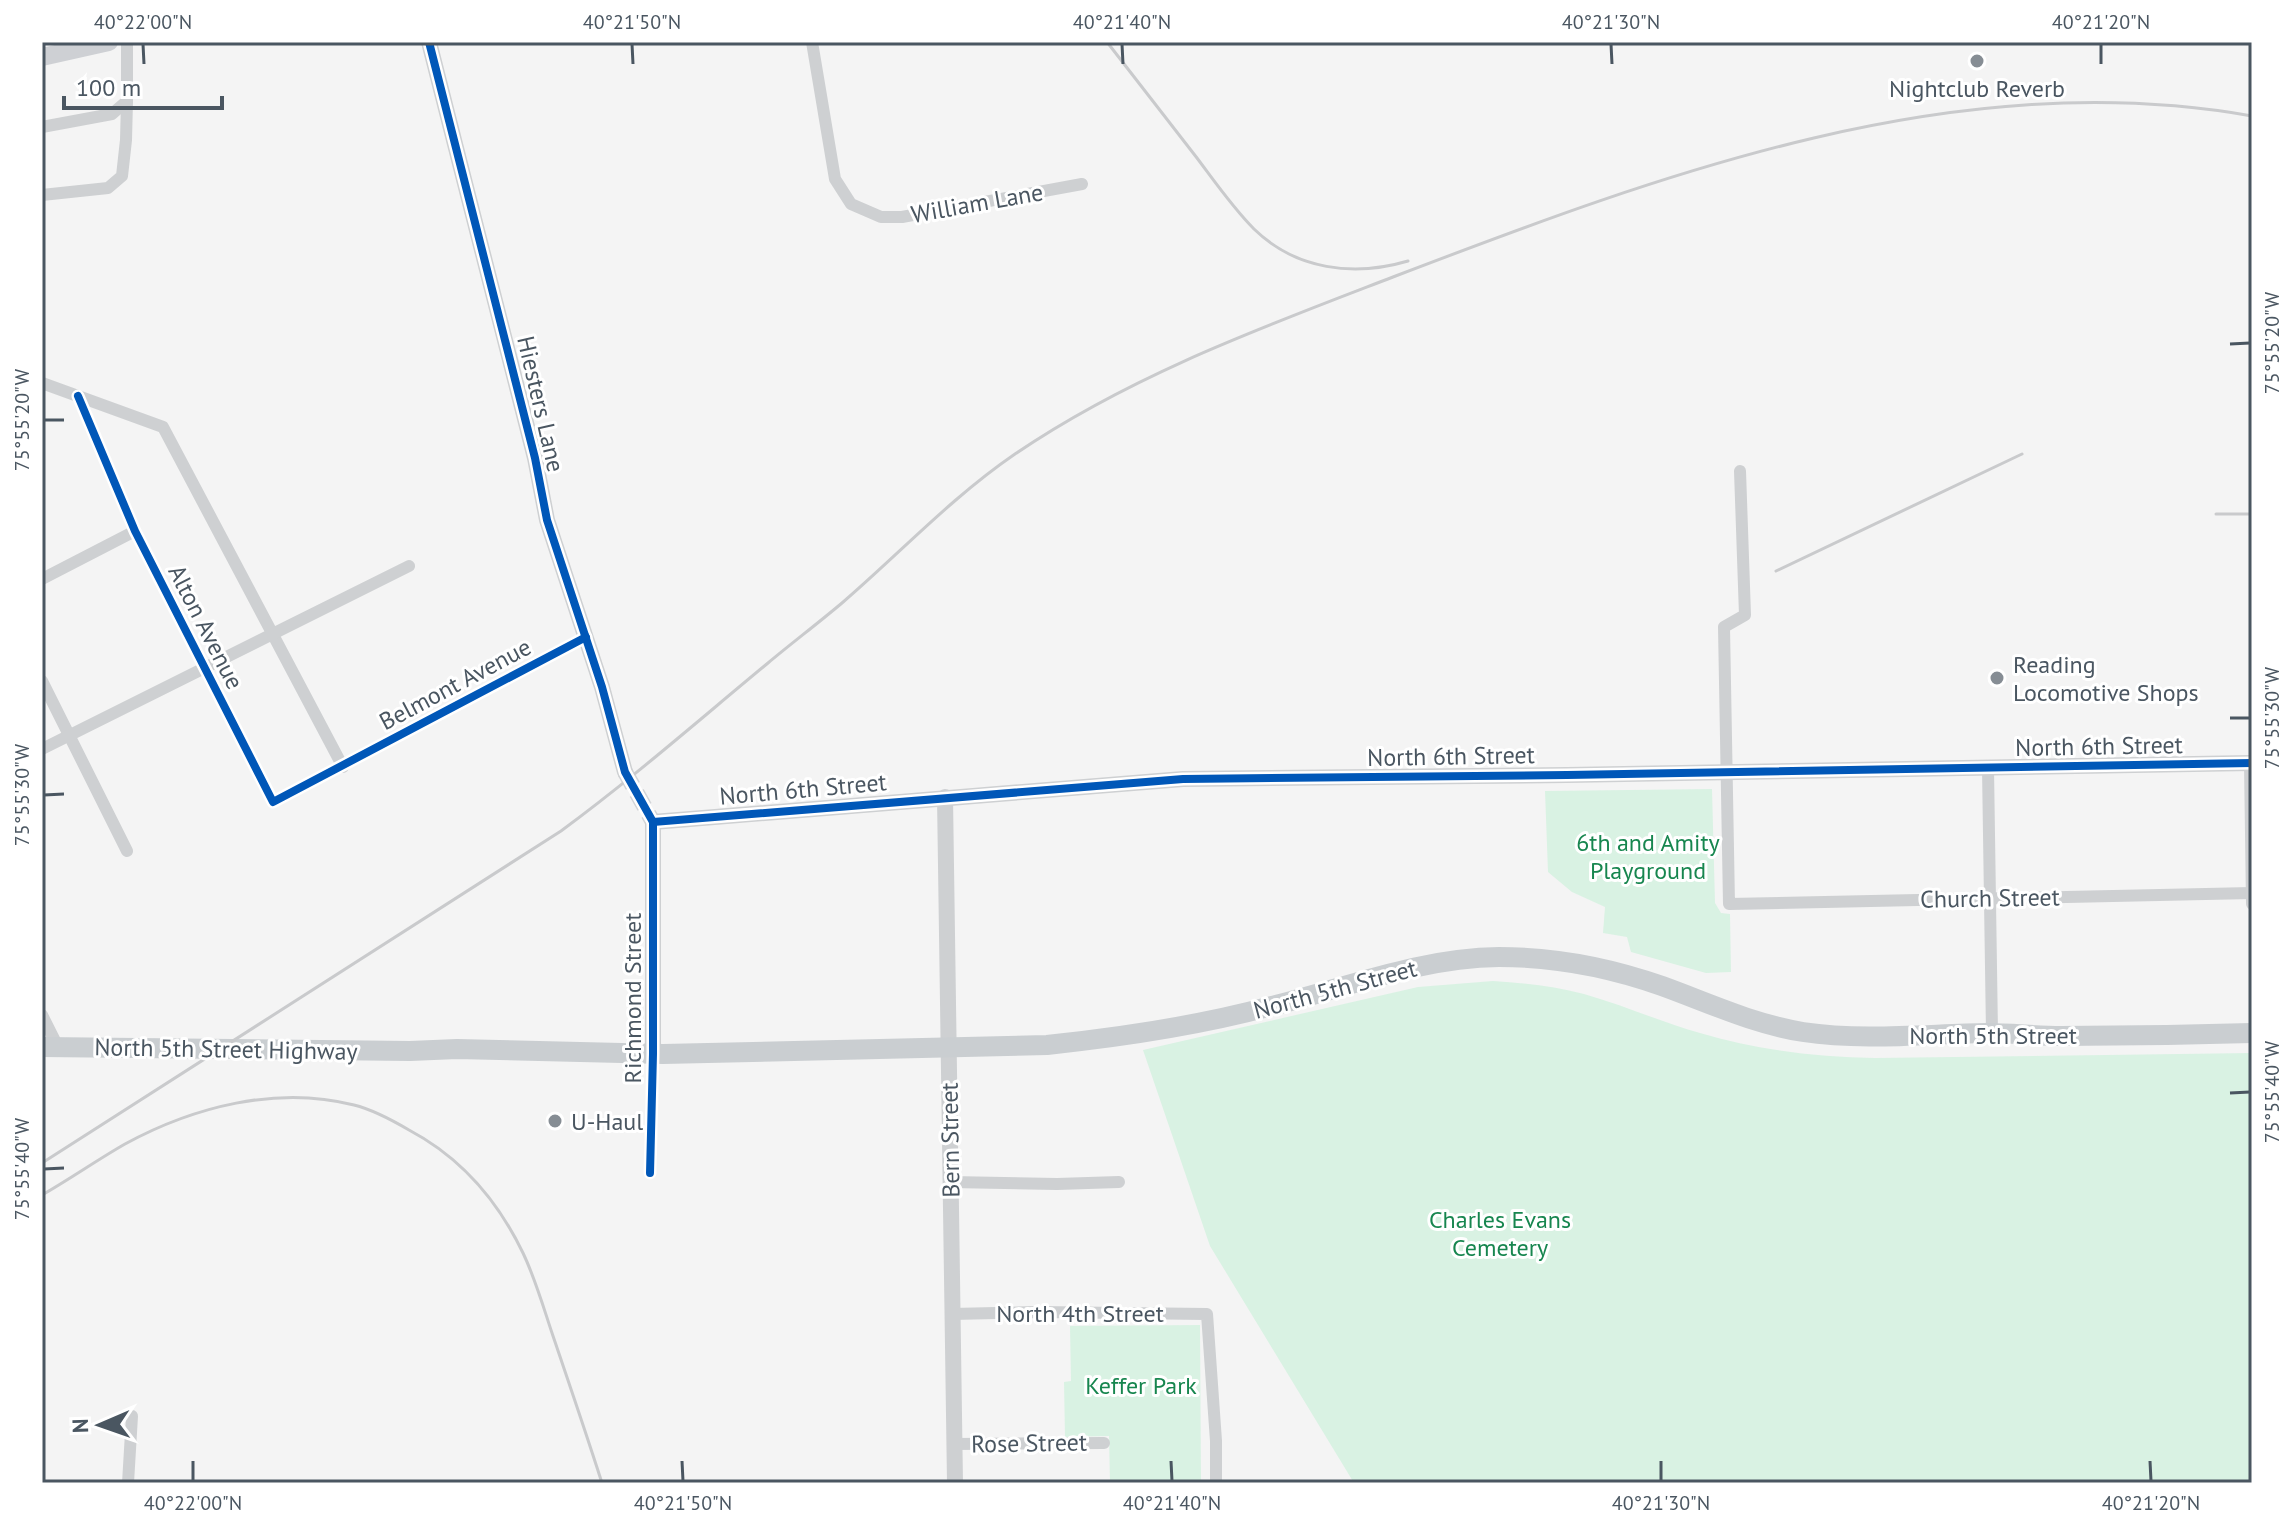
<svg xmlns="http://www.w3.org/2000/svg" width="2294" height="1525" font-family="'PT Sans',sans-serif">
  <rect width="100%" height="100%" fill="#f4f4f4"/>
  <g fill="#d9f2e3">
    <path d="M1712 789 1715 903 1721 913 1730 914 1731 972 1706 973 1631 952 1627 937 1603 933 1605 907 1572 892 1548 872 1545 791Z"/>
    <path d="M1493 981C1524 983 1554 986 1584 994 1623 1005 1661 1022 1700 1033 1757 1050 1815 1057 1875 1058L2252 1053V1483H1354L1210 1246 1143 1050 1418 987Z"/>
    <path d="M1200 1325 1201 1483H1110L1109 1436 1065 1437 1064 1382 1071 1381 1070 1326Z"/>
  </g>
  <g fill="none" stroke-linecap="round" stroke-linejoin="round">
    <path stroke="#d2d4d7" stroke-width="16" stroke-dasharray="16 8" stroke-linecap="butt" d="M625 772 653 822"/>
    <g stroke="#ced0d2" stroke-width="12">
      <path d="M812 42 835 179 851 204 881 217H902L1082 184"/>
      <path d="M42 127 112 114 127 101V42"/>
      <path d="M42 195 108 188 122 176 126 140 127 101"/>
      <path d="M42 383 163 427 343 767"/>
      <path d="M78 396 135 531 273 802 586 637"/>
      <path d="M1740 471 1745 615 1724 627 1729 904 2252 893"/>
      <path d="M42 579 135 531"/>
      <path d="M42 681 127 851"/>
      <path d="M42 749 409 566"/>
      <path d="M2250 763 2252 904"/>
      <path d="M1988 768 1992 1033"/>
      <path d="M42 1015 58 1047"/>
      <path d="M650 1173 653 1054"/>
      <path d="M950 1182 1057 1184 1119 1182"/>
      <path d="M952 1314 1038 1312 1207 1314 1216 1441V1483"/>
      <path d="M954 1444 1104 1443"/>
      <path d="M128 1483 132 1416"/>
    </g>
    <g stroke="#ced0d2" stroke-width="16">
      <path d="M429 42 535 458 547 520 602 687 625 772"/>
      <path d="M945 797 955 1483"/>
      <path d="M653 1054V822L1183 779 1567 775 2252 763"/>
    </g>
    <path stroke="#ced0d4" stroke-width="18" d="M42 57 109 42"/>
    <path stroke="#caced1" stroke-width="20" d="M42 1047 410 1051 457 1049 663 1054 1047 1045C1123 1037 1198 1026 1272 1006 1348 987 1420 958 1499 957 1554 957 1611 968 1662 986 1709 1003 1753 1024 1803 1032 1863 1041 1926 1034 1987 1033 2012 1033 2036 1036 2061 1036 2125 1036 2188 1035 2252 1033"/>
    <g stroke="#c9cacc" stroke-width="3">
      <path d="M1107 42C1137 81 1167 119 1197 158 1215 182 1233 208 1254 229 1296 270 1354 277 1408 261"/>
      <path d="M2216 514H2252"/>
      <path d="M1776 571 2022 454"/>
      <path d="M42 1163 561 831C633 778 699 720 768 663 792 643 817 624 842 603 899 554 952 497 1015 454 1131 375 1263 327 1393 277 1665 173 1957 64 2252 116"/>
      <path d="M42 1195C70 1179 97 1160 125 1144 193 1107 277 1085 354 1105 374 1110 392 1120 409 1130 460 1157 498 1201 523 1253 535 1278 543 1306 552 1333 569 1383 586 1433 602 1483"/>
    </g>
    <g stroke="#fff" stroke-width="13">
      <g id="cycleway">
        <path d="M429 42 535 458 547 520 602 687 625 772 653 822V1054L650 1173"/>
        <path d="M78 396 135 531 273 802 586 637"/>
        <path d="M653 822 1183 779 1567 775 2252 763"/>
      </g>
    </g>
    <use href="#cycleway" stroke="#0057b8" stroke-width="8"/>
  </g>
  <path fill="none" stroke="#4a5661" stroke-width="3" d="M143 44 144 64M632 44 633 64M1122 44 1123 64M1611 44 1612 64M2101 44V64M2230 344 2250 343M44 420H64M2230 718H2250M44 795 64 794M2230 1093 2250 1092M44 1169 64 1168M193 1461V1481M682 1461 683 1481M1171 1461 1172 1481M1661 1461V1481M2150 1461 2151 1481"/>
  <g fill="#868d94" stroke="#fff" stroke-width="3">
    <circle cx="1977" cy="61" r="8"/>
    <circle cx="1997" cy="678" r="8"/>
    <circle cx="555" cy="1121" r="8"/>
  </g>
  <g text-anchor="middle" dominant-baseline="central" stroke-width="6" stroke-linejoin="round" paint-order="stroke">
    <g font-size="24" fill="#4a5661" stroke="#fff" text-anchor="start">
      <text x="1977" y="88" text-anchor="middle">Nightclub Reverb</text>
      <text x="2013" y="664">Reading<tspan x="2013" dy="28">Locomotive Shops</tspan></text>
      <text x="571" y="1121">U-Haul</text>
    </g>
    <g font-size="24" fill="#4a5661" stroke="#fff">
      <text transform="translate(977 203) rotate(-10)">William Lane</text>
      <text transform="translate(541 404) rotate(77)">Hiesters Lane</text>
      <text transform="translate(206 627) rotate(63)">Alton Avenue</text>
      <text transform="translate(455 684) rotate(-28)">Belmont Avenue</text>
      <text transform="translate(2099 746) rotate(-1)">North 6th Street</text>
      <text transform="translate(1451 756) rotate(-1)">North 6th Street</text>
      <text transform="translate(803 789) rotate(-5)">North 6th Street</text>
      <text transform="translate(1990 898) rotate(-1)">Church Street</text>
      <text transform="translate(1335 989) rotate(-15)">North 5th Street</text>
      <text transform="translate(632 998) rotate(-90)">Richmond Street</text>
      <text x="1993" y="1035">North 5th Street</text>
      <text transform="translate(226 1049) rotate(1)">North 5th Street Highway</text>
      <text transform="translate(950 1140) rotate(-91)">Bern Street</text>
      <text x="1080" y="1313">North 4th Street</text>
      <text transform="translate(1029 1443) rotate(-1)">Rose Street</text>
    </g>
    <g font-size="24" fill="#17864f" stroke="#fff">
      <text x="1648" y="842">6th and Amity<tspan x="1648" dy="28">Playground</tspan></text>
      <text x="1500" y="1219">Charles Evans<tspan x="1500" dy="28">Cemetery</tspan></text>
      <text x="1141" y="1385">Keffer Park</text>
    </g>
  </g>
  <rect width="2294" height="1525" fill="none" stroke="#ffffff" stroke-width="88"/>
  <g transform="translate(100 1425) rotate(268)" stroke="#ffffff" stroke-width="6" paint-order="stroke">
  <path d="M0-6L14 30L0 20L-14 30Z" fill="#4a5661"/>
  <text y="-12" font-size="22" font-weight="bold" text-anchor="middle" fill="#4a5661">N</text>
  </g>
  <path d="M64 96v12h158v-12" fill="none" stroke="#4a5661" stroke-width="4"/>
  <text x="76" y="96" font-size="24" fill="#4a5661" stroke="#ffffff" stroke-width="6" paint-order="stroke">100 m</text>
  <rect x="44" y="44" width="2206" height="1437" fill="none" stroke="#4a5661" stroke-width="3"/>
  <g font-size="20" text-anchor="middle" fill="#4a5661">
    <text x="143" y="29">40°22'00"N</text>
    <text x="632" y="29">40°21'50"N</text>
    <text x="1122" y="29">40°21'40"N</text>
    <text x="1611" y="29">40°21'30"N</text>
    <text x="2101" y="29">40°21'20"N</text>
    <text transform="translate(2272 343) rotate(-90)" y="7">75°55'20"W</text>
    <text transform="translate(22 420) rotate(-90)" y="7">75°55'20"W</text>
    <text transform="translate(2272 718) rotate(-90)" y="7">75°55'30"W</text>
    <text transform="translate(22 795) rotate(-90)" y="7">75°55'30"W</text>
    <text transform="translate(2272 1092) rotate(-90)" y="7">75°55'40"W</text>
    <text transform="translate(22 1169) rotate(-90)" y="7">75°55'40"W</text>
    <text x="193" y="1510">40°22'00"N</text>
    <text x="683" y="1510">40°21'50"N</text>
    <text x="1172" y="1510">40°21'40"N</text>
    <text x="1661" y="1510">40°21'30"N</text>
    <text x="2151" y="1510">40°21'20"N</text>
  </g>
</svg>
